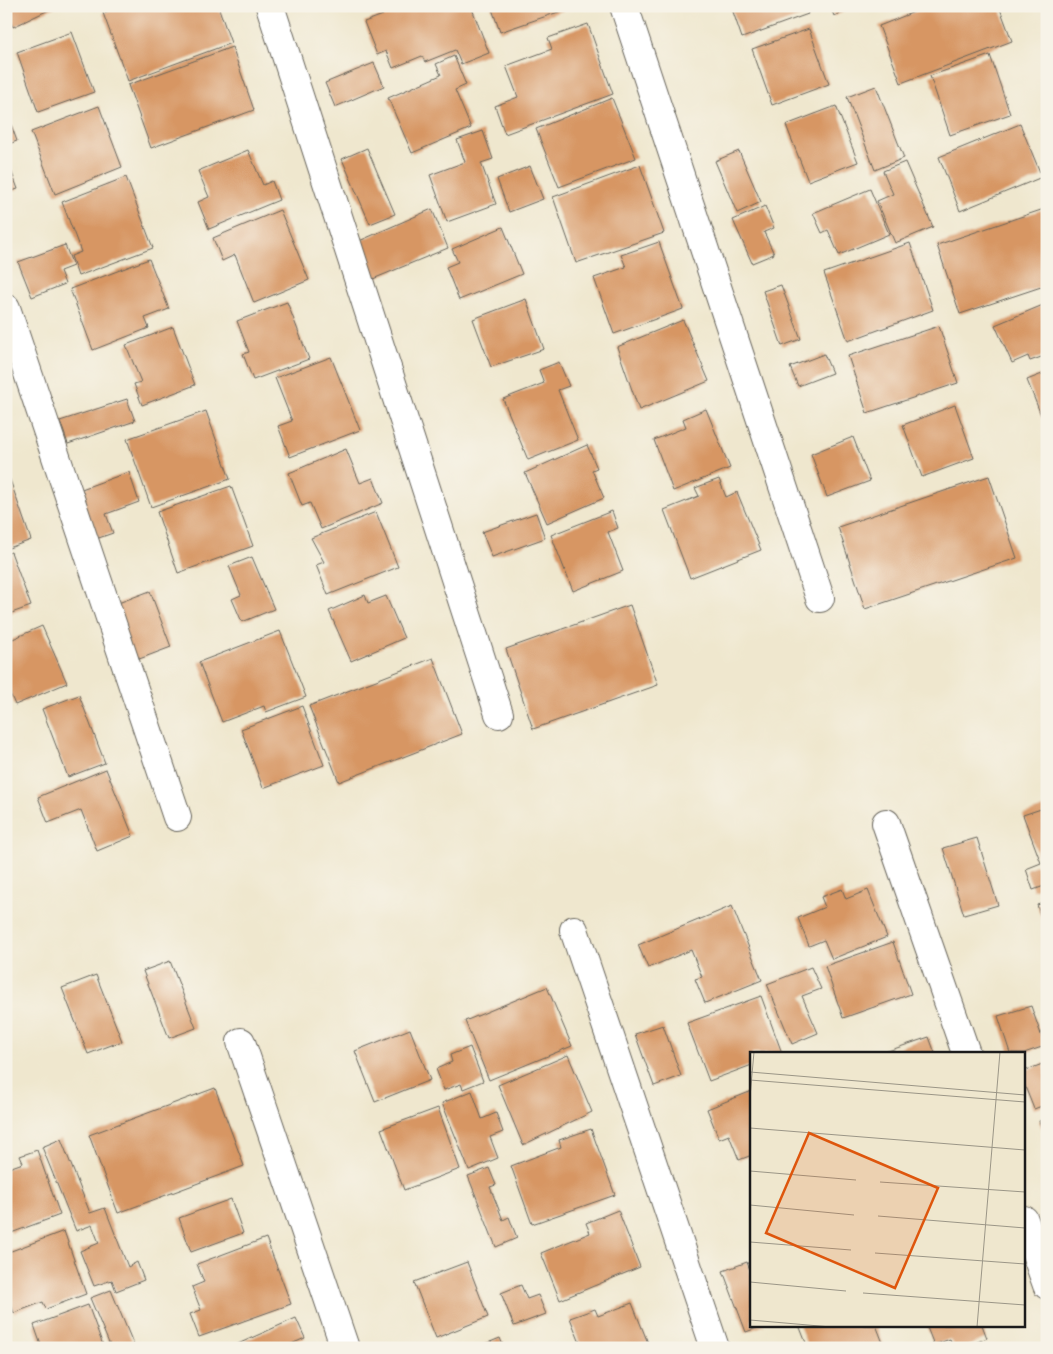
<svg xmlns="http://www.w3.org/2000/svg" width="1053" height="1354" font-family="'Comic Neue',sans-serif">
  <rect width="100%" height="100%" fill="#f7f3e8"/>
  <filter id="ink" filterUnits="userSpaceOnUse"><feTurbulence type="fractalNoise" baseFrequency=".02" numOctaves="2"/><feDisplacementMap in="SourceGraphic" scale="10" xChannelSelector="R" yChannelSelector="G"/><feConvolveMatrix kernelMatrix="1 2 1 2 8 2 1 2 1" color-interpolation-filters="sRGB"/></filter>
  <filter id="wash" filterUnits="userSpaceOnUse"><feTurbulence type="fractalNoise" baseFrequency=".0096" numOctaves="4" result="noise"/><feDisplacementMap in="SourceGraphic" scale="20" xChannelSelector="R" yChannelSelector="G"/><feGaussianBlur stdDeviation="1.12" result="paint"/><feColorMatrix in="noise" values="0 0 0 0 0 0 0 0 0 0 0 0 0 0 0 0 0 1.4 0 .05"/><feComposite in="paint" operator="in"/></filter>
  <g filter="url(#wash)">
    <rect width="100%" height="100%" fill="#efe7ce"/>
    <g id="blocks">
      <g fill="#d79663">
        <path d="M6 6H57L13 27 6 14Z"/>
        <path d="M121 6H218L231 43 128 81 103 13Z"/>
        <path d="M471 6 489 53 461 64 455 50 425 62 422 56 393 68 386 51 377 55 364 22 383 15 380 7 382 6Z"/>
        <path d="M491 6H573V7L500 32Z"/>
        <path d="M731 6H805L808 14 742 38Z"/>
        <path d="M830 6H858L834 16Z"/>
        <path d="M929 6H999L1012 41 901 83 879 26Z"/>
        <path d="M588 24 613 94 505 134 495 106 518 97 506 66 552 49 548 38Z"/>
        <path d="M809 29 829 84 772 105 752 49Z"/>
        <path d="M72 32 94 92 38 112 17 52Z"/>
        <path d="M232 47 254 110 151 148 128 85Z"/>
        <path d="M990 55 1010 114 950 135 930 76Z"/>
        <path d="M454 56 466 85 455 90 471 128 412 153 388 98 441 75 436 64Z"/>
        <path d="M374 63 384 86 335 107 325 83Z"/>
        <path d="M876 86 904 158 875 170 847 97Z"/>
        <path d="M612 98 636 158 559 187 536 129Z"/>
        <path d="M99 106 122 167 55 194 31 132Z"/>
        <path d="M836 106 858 162 808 181 786 125Z"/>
        <path d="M10 122 17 141 6 145V123Z"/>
        <path d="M1020 124 1042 177 960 211 939 157Z"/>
        <path d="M483 131 493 159 481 163 496 204 447 222 430 175 465 162 457 140Z"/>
        <path d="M367 148 395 214 370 224 342 159Z"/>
        <path d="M248 150 263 185 272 181 279 200 209 229 198 202 209 197 198 171Z"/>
        <path d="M739 151 761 202 737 213 715 161Z"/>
        <path d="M6 157 18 189 6 193Z"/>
        <path d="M905 162 933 227 895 243 877 201 893 194 883 171Z"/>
        <path d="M640 165 664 233 576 263 553 197Z"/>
        <path d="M530 166 543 199 509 212 497 179Z"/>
        <path d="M126 177 153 248 78 276 71 256 81 252 62 202Z"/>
        <path d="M870 189 889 234 839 255 828 230 822 233 813 213Z"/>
        <path d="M765 206 774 228 764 232 774 254 752 263 733 220Z"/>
        <path d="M1047 208V285L960 314 937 245Z"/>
        <path d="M432 209 448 248 373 279 357 242Z"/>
        <path d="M280 210 309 280 254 303 235 255 222 261 213 238Z"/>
        <path d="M503 227 522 274 459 300 446 267 458 262 452 249Z"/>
        <path d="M659 242 683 309 614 334 594 278 626 267 621 255Z"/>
        <path d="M910 243 933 310 848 341 824 273Z"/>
        <path d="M65 245 73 266 60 271 65 284 32 297 18 262Z"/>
        <path d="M149 259 169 309 145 318 149 328 93 350 70 289Z"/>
        <path d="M781 285 801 339 782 346 763 291Z"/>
        <path d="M526 299 544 349 491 367 473 319Z"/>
        <path d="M287 302 309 359 253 380 243 354 249 352 237 321Z"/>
        <path d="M1043 305 1047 314V355L1030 361 1028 356 1012 363 995 325Z"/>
        <path d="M683 320 709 381 639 410 617 347Z"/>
        <path d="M939 326 958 383 867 413 848 356Z"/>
        <path d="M173 327 195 385 142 405 134 384 141 382 126 345Z"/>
        <path d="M824 354 832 373 798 386 790 367Z"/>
        <path d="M331 357 360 430 290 457 278 426 292 421 275 378Z"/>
        <path d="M559 362 569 386 558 390 578 440 528 460 503 399 544 383 539 370Z"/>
        <path d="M1047 372V424L1045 425 1027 380Z"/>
        <path d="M127 399 135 421 68 444 60 421Z"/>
        <path d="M955 405 974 458 922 477 903 425Z"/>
        <path d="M706 409 730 468 673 491 654 440 686 427 683 419Z"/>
        <path d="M206 411 230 479 151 507 127 439Z"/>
        <path d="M853 437 870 481 827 497 811 454Z"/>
        <path d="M587 445 597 468 592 470 604 498 547 523 525 473Z"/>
        <path d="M346 449 360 483 373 478 383 503 321 529 310 503 302 506 289 473Z"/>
        <path d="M129 472 139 502 106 514 113 533 93 540 76 491Z"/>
        <path d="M989 476 1017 558 865 609 838 527Z"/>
        <path d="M9 477 31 540 6 549V478Z"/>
        <path d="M719 479 726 497 737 492 761 550 690 578 664 510 699 496 695 488Z"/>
        <path d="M231 486 253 546 178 573 157 512Z"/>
        <path d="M612 511 618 528 608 532 623 571 573 591 551 535Z"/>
        <path d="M376 512 398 567 328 595 316 565 324 562 311 538Z"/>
        <path d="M536 513 545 538 492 557 482 532Z"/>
        <path d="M11 552 31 606 6 615V554Z"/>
        <path d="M252 557 274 609 242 622 232 599 241 595 229 566Z"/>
        <path d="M150 591 171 647 134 661 113 605Z"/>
        <path d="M365 595 368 603 386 596 404 638 351 661 329 611Z"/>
        <path d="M630 605 658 685 533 729 506 649Z"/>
        <path d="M42 626 67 683 15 705 6 684V642Z"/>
        <path d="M280 631 306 697 266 712 264 706 222 722 199 662Z"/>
        <path d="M433 658 462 734 339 782 309 706Z"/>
        <path d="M79 695 105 763 68 777 42 709Z"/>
        <path d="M302 706 324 765 263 788 241 729Z"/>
        <path d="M106 769 133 836 97 851 81 810 48 823 38 797Z"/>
        <path d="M1047 807V885L1033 890 1026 869 1041 863 1023 815Z"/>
        <path d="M977 838 998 905 964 915 943 848Z"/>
        <path d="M842 889 846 899 868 890 887 937 832 959 824 940 809 946 798 918 825 907 821 897Z"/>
        <path d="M1047 902V932H1046L1037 905Z"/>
        <path d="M732 906 762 980 705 1003 695 979 702 977 691 950 648 968 638 945Z"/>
        <path d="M893 942 911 994 843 1018 825 966Z"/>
        <path d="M170 961 196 1028 169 1038 143 971Z"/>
        <path d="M811 967 821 989 802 996 818 1033 792 1044 767 984Z"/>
        <path d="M96 975 122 1041 88 1054 62 988Z"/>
        <path d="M547 987 572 1046 489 1080 465 1021Z"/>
        <path d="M761 996 782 1053H752V1065L709 1081 687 1023Z"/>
        <path d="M1031 1006 1045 1046 1024 1053H1010L998 1016Z"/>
        <path d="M663 1025 681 1076 654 1086 635 1034Z"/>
        <path d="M410 1029 430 1080 375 1102 355 1051Z"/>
        <path d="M929 1037 935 1053H885V1052Z"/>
        <path d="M470 1047 483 1081 463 1089 461 1084 444 1090 436 1069 452 1062 450 1055Z"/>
        <path d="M568 1055 592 1112 523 1145 498 1085Z"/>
        <path d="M1045 1063 1047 1104 1034 1109 1024 1084V1071Z"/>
        <path d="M215 1088 244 1166 118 1213 89 1135Z"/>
        <path d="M472 1091 482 1119 496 1113 503 1132 490 1137 498 1158 469 1170 442 1103Z"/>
        <path d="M752 1091V1155L739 1160 729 1135 719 1139 707 1109Z"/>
        <path d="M438 1108 460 1169 404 1190 381 1129Z"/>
        <path d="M1047 1118V1141L1039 1121Z"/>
        <path d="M591 1129 615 1195 532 1224 511 1166 561 1147 559 1140Z"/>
        <path d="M61 1139 90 1213 105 1208 128 1267 137 1262 144 1280 116 1291 112 1280 94 1286 80 1251 99 1243 92 1225 76 1231 42 1147Z"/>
        <path d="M37 1150 60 1215 11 1233 6 1219V1169L23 1163 20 1156Z"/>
        <path d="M489 1168 496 1185 490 1187 503 1220 509 1217 517 1238 496 1247 468 1176Z"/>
        <path d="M231 1199 243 1233 191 1252 179 1218Z"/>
        <path d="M618 1210 640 1267 560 1300 541 1253 590 1233 586 1223Z"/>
        <path d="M64 1231 86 1294 46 1309 43 1302 14 1313 6 1291V1253Z"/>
        <path d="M266 1238 291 1304 199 1337 190 1314 201 1310 192 1287 204 1282 197 1264Z"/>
        <path d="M467 1262 488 1317 436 1338 414 1282Z"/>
        <path d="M747 1262 752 1276V1325H765L746 1332 723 1271Z"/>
        <path d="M521 1285 527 1299 538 1295 546 1314 514 1326 501 1293Z"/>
        <path d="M111 1290 135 1348H111L90 1298Z"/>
        <path d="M632 1303 650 1348H582L570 1318 595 1309 598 1316Z"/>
        <path d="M88 1305 104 1348H42L34 1325Z"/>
        <path d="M296 1318 305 1338 289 1345 290 1348H229Z"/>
        <path d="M799 1325H876L885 1348H808Z"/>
        <path d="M926 1325H982L987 1338 963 1348H954L950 1339 934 1345Z"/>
        <path d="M500 1338 504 1348H475Z"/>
      </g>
    </g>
  </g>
  <g filter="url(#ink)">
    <use href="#blocks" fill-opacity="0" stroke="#66635a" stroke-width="1"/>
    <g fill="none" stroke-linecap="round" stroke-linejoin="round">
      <g stroke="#66635a" stroke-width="30">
        <g id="minor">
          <path d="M270 6 499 714"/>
          <path d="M624 6 820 598"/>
          <path d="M6 308 177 817"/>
          <path d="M886 823 966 1053"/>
          <path d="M574 930 715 1348"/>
          <path d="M241 1042 345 1348"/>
          <path d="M1024 1220 1047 1285"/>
        </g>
      </g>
      <use href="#minor" stroke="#fff" stroke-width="28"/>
    </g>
  </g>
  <g transform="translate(750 1052)">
    <rect width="275" height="275" fill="#efe7ce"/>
    <path fill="none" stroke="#9b9687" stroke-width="1" d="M0 20 275 43M0 28 275 50M0 45 4 0M0 76 275 98M0 119 106 128M130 130 275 140M0 153 104 163M128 164 275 176M0 190 101 198M125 201 275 212M0 230 96 239M113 241 275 253M0 268 81 275M227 275 250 0"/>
    <path fill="#de560d" fill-opacity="0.15" stroke="#de560d" stroke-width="2.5" d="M59 81 188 136 145 236 16 181Z"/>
    <rect width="275" height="275" fill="none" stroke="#1c1c1c" stroke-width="2.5"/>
  </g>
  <rect width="1053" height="1354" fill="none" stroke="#f7f3e8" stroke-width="25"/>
</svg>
